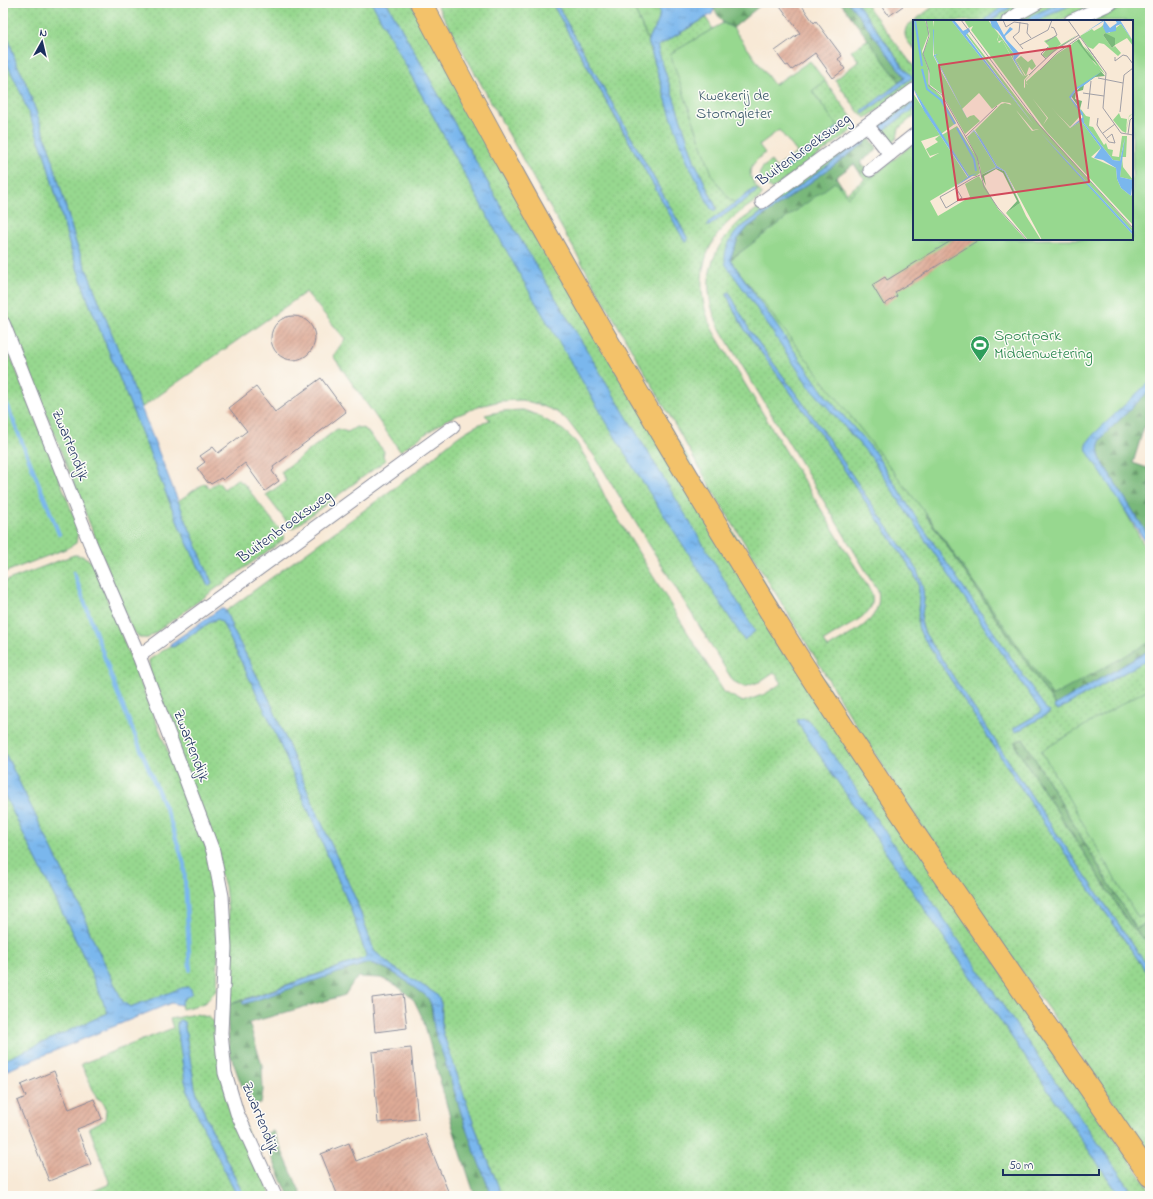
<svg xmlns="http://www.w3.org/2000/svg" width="1153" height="1199" font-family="'Indie Flower',sans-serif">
  <defs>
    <pattern id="grass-dots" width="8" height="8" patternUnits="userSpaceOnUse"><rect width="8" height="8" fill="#97d88f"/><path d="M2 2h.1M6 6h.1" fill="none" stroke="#82ba7e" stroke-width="1.8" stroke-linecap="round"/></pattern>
    <pattern id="forest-firs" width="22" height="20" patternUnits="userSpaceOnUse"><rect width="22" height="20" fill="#79b87a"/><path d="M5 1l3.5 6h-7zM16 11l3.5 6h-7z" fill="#629667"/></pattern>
    <pattern id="wetland-marsh" width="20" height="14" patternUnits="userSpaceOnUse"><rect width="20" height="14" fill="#97d88f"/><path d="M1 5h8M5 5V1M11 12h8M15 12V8" fill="none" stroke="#82ba7e"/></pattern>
    <pattern id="water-ripples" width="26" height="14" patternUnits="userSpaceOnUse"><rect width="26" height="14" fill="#7ab7ed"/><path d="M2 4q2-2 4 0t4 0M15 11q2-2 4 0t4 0" fill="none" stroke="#6395c3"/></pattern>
    <pattern id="building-hatch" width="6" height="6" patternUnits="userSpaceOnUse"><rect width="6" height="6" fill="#deaa96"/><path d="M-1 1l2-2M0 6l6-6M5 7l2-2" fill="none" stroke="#b38b7e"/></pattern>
  </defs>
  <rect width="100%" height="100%" fill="#fdfcf7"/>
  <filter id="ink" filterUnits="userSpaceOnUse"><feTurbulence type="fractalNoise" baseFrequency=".025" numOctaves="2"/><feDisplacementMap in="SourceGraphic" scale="8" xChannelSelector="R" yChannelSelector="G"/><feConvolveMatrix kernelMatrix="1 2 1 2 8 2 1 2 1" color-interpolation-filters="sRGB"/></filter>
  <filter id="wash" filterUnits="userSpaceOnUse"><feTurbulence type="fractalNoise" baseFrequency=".012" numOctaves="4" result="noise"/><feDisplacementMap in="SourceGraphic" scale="16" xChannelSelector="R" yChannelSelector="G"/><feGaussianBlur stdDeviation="0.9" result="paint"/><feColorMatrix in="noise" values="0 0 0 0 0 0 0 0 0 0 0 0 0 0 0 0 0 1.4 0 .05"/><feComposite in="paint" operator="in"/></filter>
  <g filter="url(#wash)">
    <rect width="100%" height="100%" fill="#f8e9d6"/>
    <g fill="url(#grass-dots)" stroke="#598476">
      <path d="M3 3H372L484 210 633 467 755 632 507 217 387 3H411L1022 1006 1150 1189V1196H1135L1016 1025 808 720 799 725 1120 1196H502L473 1122 443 1033C439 1020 446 1005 436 994L393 967 374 951 356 900 310 797 269 699 233 630 226 611C287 566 349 522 409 477 438 456 455 432 490 420L485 415 503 411 523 410 537 415 563 430 576 442 590 465 607 501 724 692 743 702 765 694 782 683 774 672 759 682 744 687 733 681 596 458 567 420 555 411 537 404 522 400 500 401 480 406 446 420 400 451 333 356 345 339 306 292 141 408 76 243 50 151 27 86 16 62 3 22Z"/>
      <path d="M436 3H552L622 130 687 241 688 239 556 3H632L648 41 670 113 717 209 694 160 658 50V46L706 18 713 29 671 54 730 200 736 203 709 222V226L758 189 762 194 761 197C752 204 742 210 734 217 698 247 694 291 713 331L871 592C873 598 873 605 869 610 862 620 835 633 824 641L828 648C849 634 884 622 878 591L720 329C700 289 707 252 739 222L861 133 865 132 869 138 866 141 863 140 739 229 735 233 727 265 747 294 808 385 871 457 905 510 1041 711 1040 713 1014 728 1016 732 1048 714 1049 711 1046 710 913 513 874 451 825 395 730 260 841 185 847 193 865 179 860 173 866 169 871 176 886 166 914 206V239L926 515 1055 705V708L1058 710 1150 658V921L1136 929 1023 739 1015 742 1017 749 1028 766 1130 925 1145 940 1150 941V970L1044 815 924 632 921 621 924 600 923 590 921 581 915 566 866 496 821 428 750 331 738 311 730 293H727V295L735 313 747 333 818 430 863 498 911 568 918 582 920 600 918 621 921 634 1040 817 1150 977V1154L973 902 920 823 844 706 815 657 718 500 532 176Z"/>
      <path d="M857 3H865L914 67V86L866 118 860 114 835 80 859 61 851 51 868 39 900 82 862 111 863 114 912 78Z"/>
      <path d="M938 3H1007L984 21H914V49C907 41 902 36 907 26Z"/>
      <path d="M1017 3H1029L1003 21H990Z"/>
      <path d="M1047 3H1060L1031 16 1025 21H1015L1034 9Z"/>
      <path d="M1075 3H1100L1059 21H1036Z"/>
      <path d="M1121 3H1140L1100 21H1082Z"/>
      <path d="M3 55 20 90 45 156 70 247 88 300 180 528 208 586 212 583 178 501 205 483 209 488 218 482 224 489 237 479 244 484 284 535 283 540 148 638C138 639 137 635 131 628L3 304Z"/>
      <path d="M825 81 853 119V130L772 189 766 186 759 175 762 168 771 161 776 168 797 153 800 156 768 180 769 182 847 125 845 122 838 127 812 91Z"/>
      <path d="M914 94V102L881 126 883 131 914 108V116L899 128 897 138 893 142H888L877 133 876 124Z"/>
      <path d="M3 337 77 524 78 531 76 543 68 548 3 573Z"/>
      <path d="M356 427 365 429 384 451 383 457 386 460 292 529 266 495 286 481 281 472 337 429 348 432Z"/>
      <path d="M74 555C83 555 88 558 93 564L211 859 219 920 217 989 207 1001 202 1004 182 1009 181 1005 188 987 130 1007 123 1002 90 933 83 913 3 749V582Z"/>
      <path d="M218 619 222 622 270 721 350 907 366 955 365 958 227 1005 233 978 230 930 225 886 150 679 149 660 170 646 174 647 212 621Z"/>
      <path d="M3 792 86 961 108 1013 3 1062Z"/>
      <path d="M196 1014 208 1017 217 1024 219 1057 271 1196H244L205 1115 195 1088 184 1022 180 1020 177 1023V1026L185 1080 192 1104 237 1196H81L110 1184 89 1127 105 1120 106 1109 105 1105 102 1101 97 1098 81 1064 173 1028 170 1019Z"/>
    </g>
    <g fill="url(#forest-firs)" stroke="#4a746c">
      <path d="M710 3H763L733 28 723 23Z"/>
      <path d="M841 3H849L905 77 904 79 900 82 892 72Z"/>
      <path d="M869 138 877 147 876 151 860 162 866 169 860 173 854 164 836 177 841 185 730 259 738 239 748 227 865 143 866 141Z"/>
      <path d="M1150 390V418L1148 427H1144L1133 463 1150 469V538L1102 462C1097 452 1097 444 1104 435Z"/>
      <path d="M926 507 1150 630V650L1055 705 926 515Z"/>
      <path d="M1023 739 1136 929 1150 921V941L1142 938 1130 925 1028 766 1017 748 1015 742Z"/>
      <path d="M368 963C388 966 413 986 429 997L430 1000 435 1032 444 1057 465 1126 492 1196H475L455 1135 423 1019 414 1000 396 985 381 978 359 977 353 982 345 995 249 1023 262 1065 263 1090 261 1104 254 1105 243 1089 229 1051 227 1005 245 1000 242 1003Z"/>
      <path d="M273 1131 302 1196H289L262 1135Z"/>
    </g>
    <path fill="url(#wetland-marsh)" stroke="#598476" d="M632 3H659C660 11 660 19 656 26 653 32 649 34 648 41Z"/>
    <g fill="#97d88f" stroke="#598476">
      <path d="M1133 3H1150V386L1089 445 1150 556V642L1053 696 927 515 730 260 835 182 848 197 914 143V239H1132V21H1093Z"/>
      <path d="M723 23 733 28 774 85 810 61 825 81 812 91 838 127 800 156 779 130 759 145 765 153C749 166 745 172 758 189L757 190 753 189 736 203 730 200 713 177 670 54Z"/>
      <path d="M1146 690 1150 697V911L1138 918 1041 751Z"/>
    </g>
    <g fill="url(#water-ripples)" stroke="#4a73a6">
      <path d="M372 3H387L507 217 755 631 744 640 633 467 529 291 484 210Z"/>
      <path d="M552 3H556L688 239 687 242H685Z"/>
      <path d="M659 3H710L714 9 712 14 658 46V50L694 160 716 207V211L711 209 687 161 670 113 648 41C649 34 653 32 656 26 660 19 660 11 659 3Z"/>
      <path d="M849 3H857L907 72 913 77 863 114 862 111 904 79 905 77Z"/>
      <path d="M1007 3H1017L990 21H984Z"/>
      <path d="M1060 3H1075L1036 21H1025L1031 16Z"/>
      <path d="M3 22 16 62 27 86 50 151 76 243 178 501 212 583 208 586 180 528 88 300 70 247 45 156 20 91 4 57Z"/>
      <path d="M914 102V108L883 131 880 130 881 126Z"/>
      <path d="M845 122 847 125 769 182 767 181Z"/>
      <path d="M863 140 866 141 865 143 748 227 738 239 730 259 825 395 874 451 913 513 1046 709 1050 711 1049 713 1016 732 1014 731V728L1040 713 1041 711 905 510 871 457 808 385 747 294 726 265C722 253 730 238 739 229Z"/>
      <path d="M754 189 757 190 755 193 709 226H707L709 222Z"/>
      <path d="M729 292 750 331 821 428 866 496 915 566 921 581 923 590 924 600 921 621 924 632 1044 815 1150 970V977L1040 817 921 634 918 626 919 591 918 582 911 568 863 498 818 430 747 333 735 313 727 295V293Z"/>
      <path d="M1150 381V390L1104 435C1097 444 1097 452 1102 462L1150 538V549L1087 451 1086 444 1094 434Z"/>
      <path d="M221 608 225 610 227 614 233 630 269 699 310 797 356 900 374 951 393 967 436 994C446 1005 439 1020 443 1033L473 1122 502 1196H492C483 1173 473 1149 465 1125 455 1095 447 1065 436 1035 431 1023 436 1004 425 995 410 984 387 965 368 963L244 1004 242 1003 245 1000 365 958 366 955 350 907 270 721 222 622 218 619 212 621 173 647 170 646V644Z"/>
      <path d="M1150 650V658L1058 710 1054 708 1055 705Z"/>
      <path d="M803 718 812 724 1016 1025 1135 1196H1120L799 725 797 720Z"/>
      <path d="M3 749 83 913 90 933 123 1002 130 1007 182 988 188 987 191 989 192 993 183 1000 181 1005 171 1003 3 1072V1062L7 1059 108 1013 86 961 3 792Z"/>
      <path d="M180 1020 184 1022 195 1088 205 1115 244 1196H237L192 1104 185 1081 177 1026 178 1021Z"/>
    </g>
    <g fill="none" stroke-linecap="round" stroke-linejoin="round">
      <g stroke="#7ab7ed" stroke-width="4">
        <path d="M3 395 59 534"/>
        <path d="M74 573 117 692 170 820 184 864 190 970"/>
      </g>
    </g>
    <g id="blocks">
      <g fill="url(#building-hatch)">
        <path d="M778 3H800L814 23 816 21 842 56 838 59 845 69 833 78 815 53 792 70 788 65 786 66 775 51 800 33Z"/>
        <path d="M880 3H907L889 16Z"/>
        <path d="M954 239H980L895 292 897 296 884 305 872 285 885 277 887 280Z"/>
        <circle cx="293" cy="338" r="22"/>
        <path d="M321 378 346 412 273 467 274 469 272 471 279 481 265 491 245 463 223 480 221 478 211 484 209 482 208 483 197 468 205 462 200 456 213 447 218 453 247 431 229 408 256 387 275 412Z"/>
        <path d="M403 994 407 1028 375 1032 372 998Z"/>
        <path d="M411 1048 418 1119 378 1123 372 1052Z"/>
        <path d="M54 1071 69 1109 94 1099 102 1119 77 1129 91 1164 49 1181 17 1101 26 1097 21 1085Z"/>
        <path d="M425 1134 450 1196H338L321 1154 349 1143 356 1161Z"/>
      </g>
    </g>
  </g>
  <g filter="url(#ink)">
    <use href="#blocks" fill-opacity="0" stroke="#8a8c9a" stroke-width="1"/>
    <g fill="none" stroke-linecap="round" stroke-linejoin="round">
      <g stroke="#8a8c9a" stroke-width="15">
        <g id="minor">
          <path d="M1008 21 1021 12 1037 3"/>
          <path d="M1071 21 1111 3"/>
          <path d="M867 125 890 154"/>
          <path d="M870 170 914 135"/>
          <path d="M762 202 914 90"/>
          <path d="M3 323 90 543 139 656 213 851 222 896 225 948 221 1033 225 1073 237 1113 275 1196"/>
          <path d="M139 656 453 427"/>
        </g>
      </g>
      <g stroke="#8a8c9a" stroke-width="23">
        <path id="trunk" d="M421 3C536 222 661 437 792 647 842 727 896 806 949 884 1016 982 1083 1079 1150 1176"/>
      </g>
      <use href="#minor" stroke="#fff" stroke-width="13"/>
      <use href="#trunk" stroke="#f3c26a" stroke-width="21"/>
    </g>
  </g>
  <defs>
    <g id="stadium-pin" transform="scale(1)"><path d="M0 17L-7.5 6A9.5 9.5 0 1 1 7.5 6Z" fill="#2e9e5b" stroke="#fdfcf7"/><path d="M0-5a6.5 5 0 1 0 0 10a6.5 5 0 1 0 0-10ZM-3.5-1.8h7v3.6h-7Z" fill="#fff"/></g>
  </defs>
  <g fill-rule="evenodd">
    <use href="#stadium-pin" x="980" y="345"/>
  </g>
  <g text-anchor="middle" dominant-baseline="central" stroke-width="3" stroke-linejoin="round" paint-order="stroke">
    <g font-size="16" fill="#3a596a" stroke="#fdfcf7">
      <text x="734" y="96">Kwekerij de<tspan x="734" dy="18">Stormgieter</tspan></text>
    </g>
    <g font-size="16" fill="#1b2f5e" stroke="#fdfcf7">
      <text transform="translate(804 150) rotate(-36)">Buitenbroeksweg</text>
      <text transform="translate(70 445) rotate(68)">Zwartendijk</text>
      <text transform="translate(285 527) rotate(-36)">Buitenbroeksweg</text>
      <text transform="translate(191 746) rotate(69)">Zwartendijk</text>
      <text transform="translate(260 1118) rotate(68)">Zwartendijk</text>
    </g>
    <g font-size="16" fill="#27864d" stroke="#fdfcf7" text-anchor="start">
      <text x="994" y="336">Sportpark<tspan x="994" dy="18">Middenwetering</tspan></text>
    </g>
  </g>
  <g transform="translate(913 20)">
    <rect width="220" height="220" fill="#f8e9d6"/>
    <path d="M0 0H12L16 13 9 31 15 49V64L28 76 43 103 28 114 0 68ZM13 0H20V7L21 0H38L121 105 53 14 54 13 114 91 220 209V212L128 113 220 215V220H129L92 151 84 146 62 110 88 84 92 83 99 85 119 111 126 109 120 110 97 83 89 82 79 89 66 73 49 89 22 36 23 34 21 35V9L20 35 28 51 59 107 54 98 57 96 61 95 67 101 52 114 29 74 17 65V54L10 33 17 16ZM51 0H75L86 15 84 20 86 23 89 20 107 52 111 57 102 40 107 37 103 40 112 56 116 54 111 60V67L134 98 130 105 135 98 112 69V60L126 46 113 60V63L115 65 113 62 126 50 175 37 184 46 171 26 176 31 192 54 186 49 139 88 157 108 168 101 188 128 178 137 203 148 204 159 208 168 218 176 220 173V205L133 111 58 10 60 6 56 8ZM192 3 190 7 196 13 208 4 220 21V26L214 18 202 25V21L192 13 190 15 199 28 202 26 208 33 205 36 191 24 186 23 180 29 175 27 167 16 179 9 181 11 188 7ZM164 15 133 38 129 35 136 26 131 21 143 16 148 24 141 29ZM0 73 27 115 8 121 17 138 26 133 17 136 13 129 25 122 22 119 27 115 55 158 17 181 25 196 57 177 52 164 66 156 85 189 113 220H0ZM167 88 173 96 177 97 176 106 180 107 191 125 193 123 195 129 200 130 199 136 206 137 209 116H214L213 137H209L212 117 207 141 200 140 171 103ZM206 93 208 98 214 99 213 111 216 96 220 93 216 97 213 113 209 111 200 100ZM44 106 64 138 67 153 63 156H56L29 115ZM61 111 83 147 68 155 67 146 54 117ZM209 137 210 147 220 160 207 157ZM107 183 113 196 128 220H115L93 193Z" fill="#97d88f"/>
    <path d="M192 13 202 18V25L199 28 190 15ZM166 19 170 26 185 45 159 24ZM186 49 192 56 182 57 171 65 170 70 163 72 162 79 169 81 167 89 158 76ZM83 148 91 151 107 183 93 193 104 181 90 153 83 149 71 156 73 166 68 155Z" fill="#79b87a"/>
    <path d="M75 0 101 34 100 39 89 20 84 22 86 15Z" fill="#97d88f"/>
    <path d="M164 21 188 52 164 69 157 78 169 94 157 107 113 62 144 34ZM108 36 115 42 119 39 123 46 119 50 116 47 113 56 103 40ZM167 104 181 122 170 130 156 113Z" fill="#97d88f"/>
    <path d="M38 0H41L50 11 56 8 57 11 53 15 121 105ZM77 0H83L91 15 97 7 100 9 92 16 93 19 107 34 102 40 111 57 100 39 101 34 85 11 79 7ZM191 0 197 8 204 3 202 0H207L220 21 208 4 203 6V11L193 13 190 7 191 1 168 15ZM20 9 21 10V35L25 34 22 36 59 108 21 36ZM188 52 170 66 164 69 158 78 170 93 171 103 200 140 207 141 212 118 207 157 220 160 218 176 208 168 204 159 203 148 190 140 181 138 188 128 168 101 157 108 170 97 156 77 163 68ZM0 68 56 156 64 153 40 168 55 157 11 91ZM61 110 68 119 84 146 92 151 106 180 91 151 83 148 70 154 83 147 61 111 56 115ZM128 113 220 212V215L148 136Z" fill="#7ab7ed"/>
    <path fill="none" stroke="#7ab7ed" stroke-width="2" d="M2 0 9 46M9 49 14 69 28 80 42 104M44 108 61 139 63 151"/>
    <path fill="none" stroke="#a09fa6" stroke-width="1" d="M13 0 16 16 10 34 16 50V66L29 75 64 137 71 167 85 188 114 220M48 0 126 105 220 208M90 0 93 7 101 2 115 4 114 13 118 18M155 0 193 53 190 88 208 113 220 115M107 2 106 12 100 17 110 29M133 22 144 15 141 8 138 7M107 25 135 10 139 0M175 28 186 43M202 37V41L210 35 214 36 220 44M133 39 128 34 135 27M127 50 144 33 167 17M116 55 142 30 166 15M185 58 210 63M170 73 191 76M175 89 178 61M207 92 211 55 220 48M185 98 184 105 187 110 196 122 202 123 199 114 194 118M190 113 202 104M215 114 217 100 220 97M52 117 84 86M43 168 49 178 33 188 27 177 43 168 60 158 67 155"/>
    <path fill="#d1495b" fill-opacity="0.15" stroke="#d1495b" stroke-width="2" d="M157 26 176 162 45 180 26 45Z"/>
    <rect width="220" height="220" fill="none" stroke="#1b2f5e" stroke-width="2"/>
  </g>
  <rect width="1153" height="1199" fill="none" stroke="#fdfcf7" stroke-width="16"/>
  <g transform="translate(42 42) rotate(8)" stroke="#fdfcf7" stroke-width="3" paint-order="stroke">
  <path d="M0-3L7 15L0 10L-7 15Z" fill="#1b2f5e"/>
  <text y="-6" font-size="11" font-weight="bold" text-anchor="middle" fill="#1b2f5e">N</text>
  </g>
  <path d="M1003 1169v6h96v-6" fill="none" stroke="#1b2f5e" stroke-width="2"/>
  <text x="1009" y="1169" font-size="12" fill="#1b2f5e" stroke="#fdfcf7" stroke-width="3" paint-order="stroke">50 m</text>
</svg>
